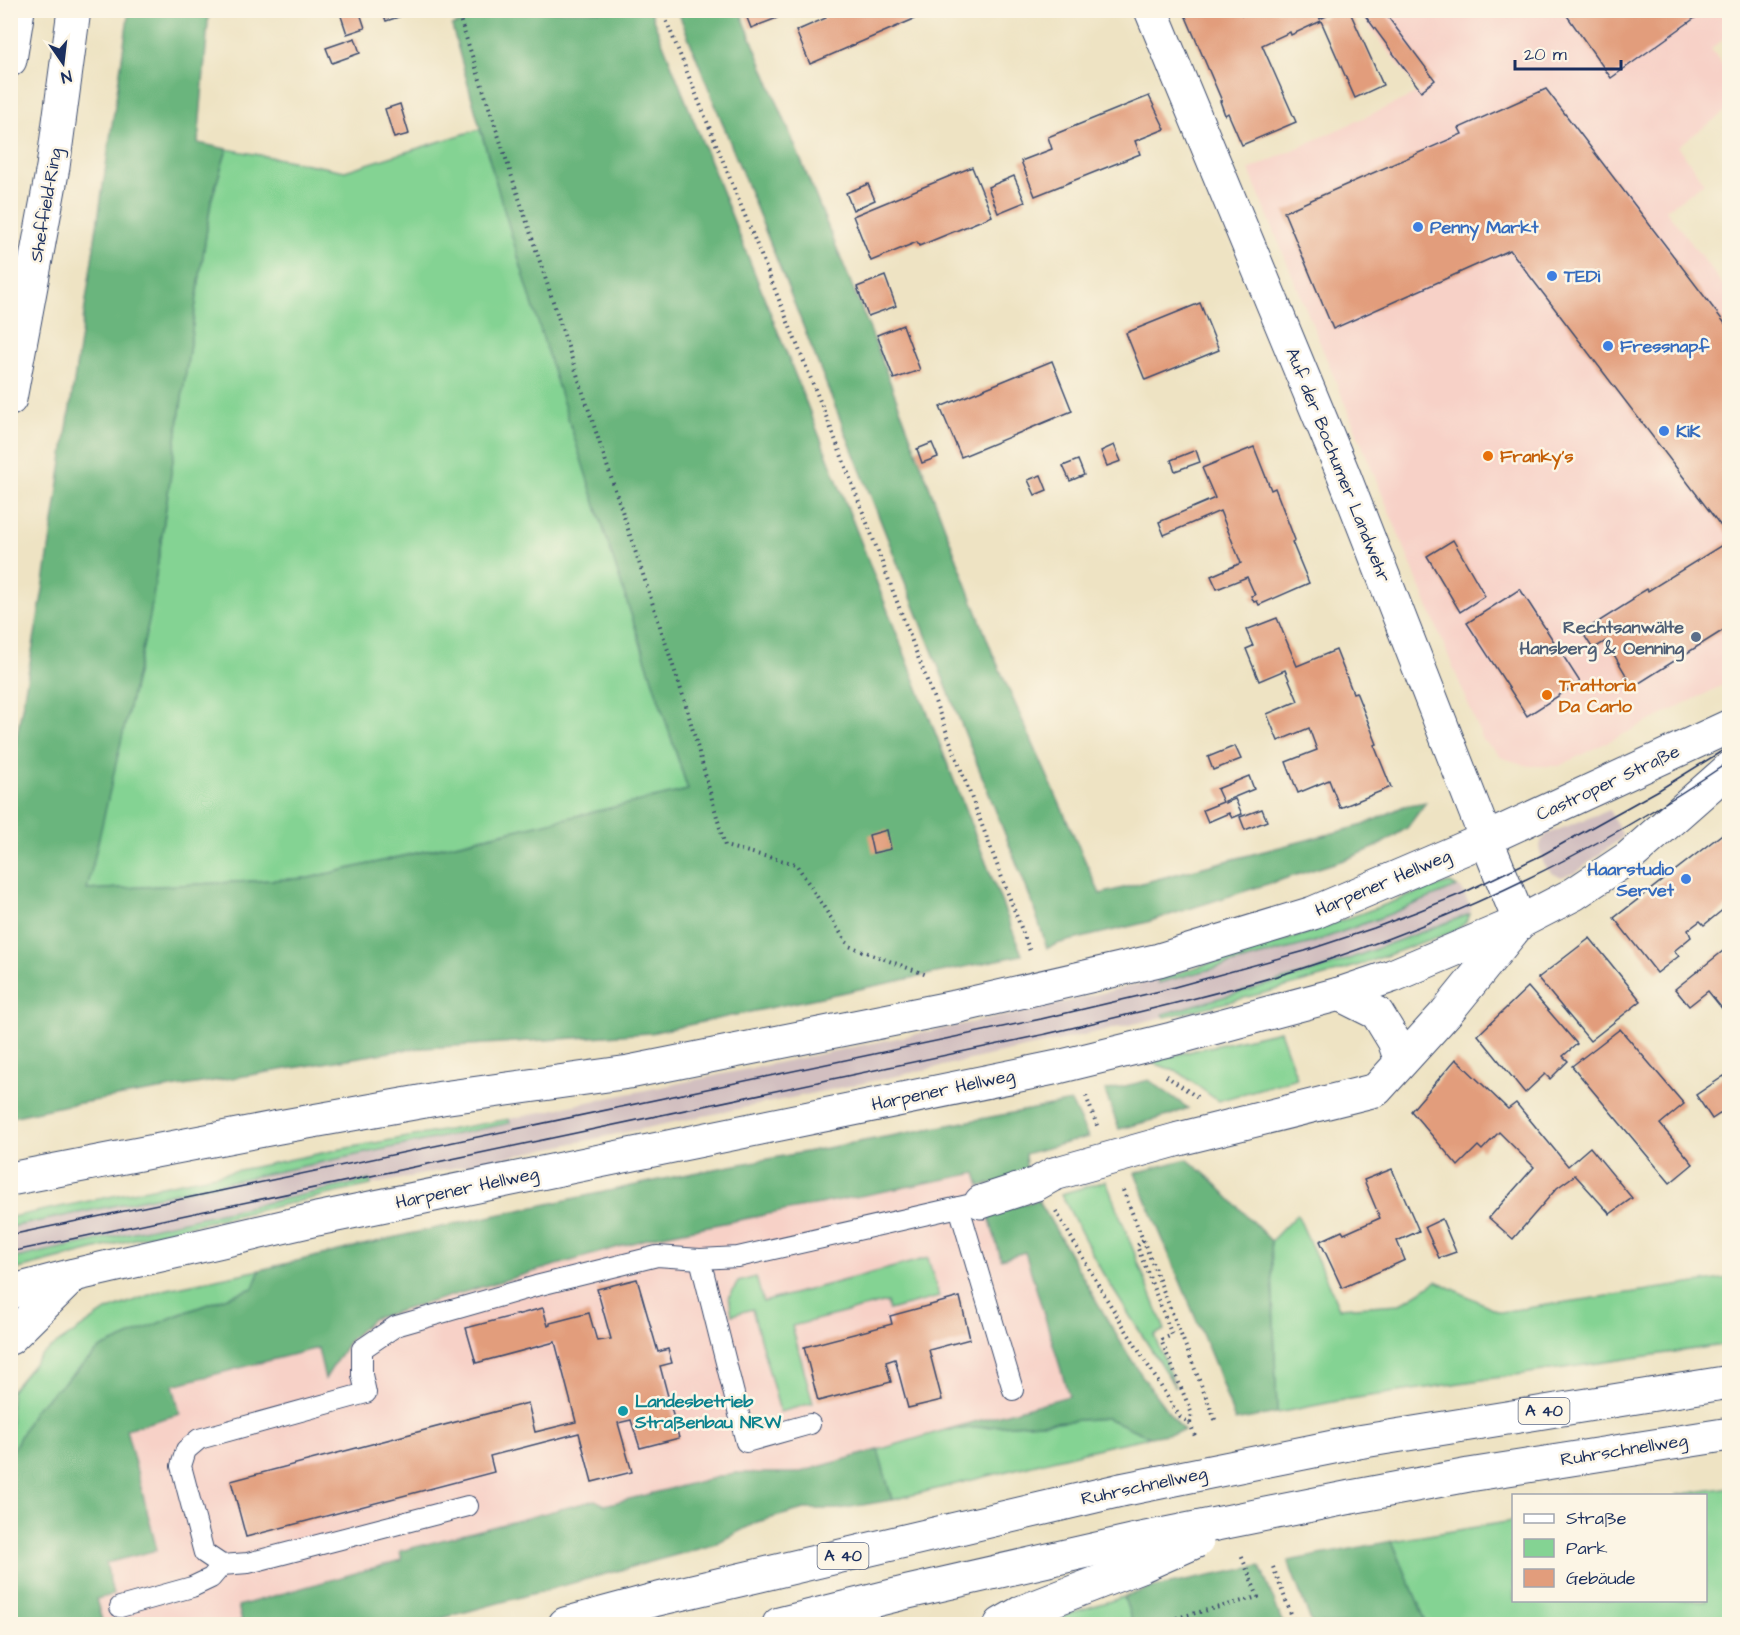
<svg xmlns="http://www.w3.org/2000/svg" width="1740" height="1635" font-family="'Architects Daughter',sans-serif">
  <rect width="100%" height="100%" fill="#fcf5e5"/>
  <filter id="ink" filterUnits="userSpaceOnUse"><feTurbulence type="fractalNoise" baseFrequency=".0167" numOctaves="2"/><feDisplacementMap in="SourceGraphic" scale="12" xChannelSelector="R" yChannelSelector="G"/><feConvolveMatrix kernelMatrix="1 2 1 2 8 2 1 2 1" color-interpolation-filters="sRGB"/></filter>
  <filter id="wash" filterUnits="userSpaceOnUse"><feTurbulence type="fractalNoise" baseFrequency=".008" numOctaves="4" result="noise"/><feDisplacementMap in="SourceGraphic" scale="24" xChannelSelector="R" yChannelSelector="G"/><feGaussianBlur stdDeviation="1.35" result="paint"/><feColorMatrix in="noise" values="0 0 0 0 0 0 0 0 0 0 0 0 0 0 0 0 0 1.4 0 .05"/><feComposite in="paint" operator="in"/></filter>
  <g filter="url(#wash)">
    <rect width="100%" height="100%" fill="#eee3c3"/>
    <g fill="#f7d1c7">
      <path d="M1357 11H1729V35L1711 49 1729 74V109L1678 146 1704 183 1666 210 1729 293V682L1559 766H1529L1503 758 1483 740 1249 170 1420 92Z"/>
      <path d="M976 1173 1001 1258 1025 1251 1069 1397 797 1473H734L605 1505 400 1552 403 1560 238 1606 242 1621 230 1624H103L96 1599 113 1595 106 1563 156 1550 126 1429 180 1414 173 1385 319 1348 325 1378 348 1342 372 1319 653 1237Z"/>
    </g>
    <g fill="#d2bfc0">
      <path d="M1609 810 1623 836 1620 839 1575 873 1560 877 1552 873 1544 865 1542 859 1539 848 1542 840 1547 834Z"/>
      <path d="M1457 887 1461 888 1471 908 1470 914 1319 970 1164 1014 1165 1017 897 1076 371 1185 370 1180 11 1259 10 1227 509 1123V1119L588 1102 1037 1009 1158 979 1159 983 1311 943 1385 916Z"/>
    </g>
    <g fill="#84d393" stroke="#508178" stroke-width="1.5">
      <path d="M480 129 588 480 688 790 309 878 86 890 150 616 211 201 227 149 345 171Z"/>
      <path d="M1450 883 1457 887 1385 916 1311 943 1158 983V979L1299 936 1431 888Z"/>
      <path d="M1470 914C1469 917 1468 920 1466 922 1456 934 1433 938 1420 943 1337 976 1251 997 1165 1017L1163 1014 1319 970Z"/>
      <path d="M1280 1031 1297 1078 1218 1101 1180 1073 1148 1061Z"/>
      <path d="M509 1119 510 1123 11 1227V1217L341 1149Z"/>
      <path d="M370 1180 371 1185 158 1233 11 1271V1259Z"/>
      <path d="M1106 1181 1165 1330 1154 1335 1175 1387 1102 1272 1061 1194Z"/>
      <path d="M1297 1214 1339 1308 1400 1304 1437 1281 1500 1312 1729 1278V1344L1343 1400 1277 1413 1271 1241Z"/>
      <path d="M928 1258 939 1297 889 1310 887 1302 792 1326 813 1403 780 1412 752 1309 732 1315 729 1297 738 1282 756 1277 763 1302Z"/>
      <path d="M260 1270 253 1288 175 1316 34 1410 11 1455V1391L41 1355 106 1311 163 1290Z"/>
      <path d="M1107 1418 1150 1437 1108 1446 892 1500 878 1450 945 1430Z"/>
      <path d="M1729 1487V1624H1427L1392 1541 1513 1521 1514 1600H1706V1496L1676 1495Z"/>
      <path d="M1124 1597 1133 1624H1044L1080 1610Z"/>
    </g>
    <g fill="#6bb57d" stroke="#43726e" stroke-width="1.5">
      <path d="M129 11H209L198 143 227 149 211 201 150 616 87 890 309 878 688 790C606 536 521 283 452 26L479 16 478 11H650L827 455 1022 955 650 1033 409 1049 62 1106 11 1117V769L43 590Z"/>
      <path d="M678 11H740L873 337 992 652 1100 894 1364 825 1404 806 1426 802 1407 828 1378 846 1347 859 1144 923 1060 943 1047 948 1032 902Z"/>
      <path d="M1149 1080 1188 1108 1168 1116 1119 1129 1105 1091Z"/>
      <path d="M1071 1102 1088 1137 1025 1154 1027 1176 980 1186 976 1173 653 1237 372 1319 348 1342 325 1379 318 1348 173 1385 180 1414 126 1429 157 1550 106 1563 113 1595 96 1599 103 1624H11L10 1456 34 1410 101 1348 175 1316 253 1288 260 1270 409 1234 678 1176Z"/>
      <path d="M1187 1159 1212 1180 1271 1241 1277 1413 1235 1421 1216 1367 1135 1173Z"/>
      <path d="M1038 1200C1085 1276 1125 1363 1184 1431L1150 1437 1107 1418 945 1430 1069 1396 1025 1252 1001 1259 988 1214Z"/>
      <path d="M878 1450 892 1500 839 1509H804L757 1522 713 1545 421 1624H230L242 1621 238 1606 402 1560 400 1551 595 1500 605 1505 734 1473H797Z"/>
      <path d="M1392 1541 1427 1624H1312L1288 1561Z"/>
      <path d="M1260 1566 1283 1624H1133L1124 1597 1150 1588Z"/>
    </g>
    <g id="blocks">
      <g fill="#e29d7c">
        <path d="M339 10H359L365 28 347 34Z"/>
        <path d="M382 10H417V11L386 21Z"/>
        <path d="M744 10H774L777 18 751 28Z"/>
        <path d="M822 10H910L914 19 810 64 796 31 826 18Z"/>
        <path d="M1183 10H1240L1242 15 1252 10H1317L1320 19 1339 10H1349L1383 85 1355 98 1321 21 1291 35 1290 32 1262 45 1296 122 1242 145 1228 113 1225 115 1220 101H1222Z"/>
        <path d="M1361 10H1388L1385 13 1435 80 1421 91Z"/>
        <path d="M1563 10H1616L1619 14 1624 10H1706L1611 78Z"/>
        <path d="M355 38 360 53 332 63 326 48Z"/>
        <path d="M1546 89 1730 330V538L1510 250 1333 329 1284 212 1462 134 1459 128Z"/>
        <path d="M1149 96 1165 129 1135 141 1140 154 1035 196 1021 161 1052 149 1048 137Z"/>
        <path d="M400 104 409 134 394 138 385 109Z"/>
        <path d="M972 167 992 216 919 246 917 242 871 261 853 216Z"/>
        <path d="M1014 176 1025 202 998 213 988 187Z"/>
        <path d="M868 184 875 200 853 210 846 193Z"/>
        <path d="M885 276 896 306 868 316 857 287Z"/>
        <path d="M1200 303 1219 350 1145 380 1126 333Z"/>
        <path d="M903 325 920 370 894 379 877 335Z"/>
        <path d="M1052 361 1072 411 961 457 940 407Z"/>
        <path d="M932 443 938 457 922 463 917 449Z"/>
        <path d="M1114 445 1121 461 1107 466 1101 451Z"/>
        <path d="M1254 447 1271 490 1275 488 1295 540 1292 542 1309 583 1259 605 1257 601 1254 602 1251 596 1255 595 1247 577 1217 589 1211 576 1241 563 1220 511 1164 535 1159 522 1215 498 1202 468Z"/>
        <path d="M1196 450 1200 462 1175 471 1171 460Z"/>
        <path d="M1078 460 1084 475 1070 481 1063 466Z"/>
        <path d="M1041 475 1047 490 1035 495 1028 480Z"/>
        <path d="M1453 540 1485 596 1460 612 1427 556Z"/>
        <path d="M1730 540V626L1633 687 1606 641 1593 649 1582 632 1633 600 1632 598 1647 589 1648 591Z"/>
        <path d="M1520 589 1580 682 1527 716 1467 623Z"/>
        <path d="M1277 618 1297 666 1336 650 1353 693 1356 692 1377 744 1374 745 1391 787 1340 808 1329 780 1298 793 1286 762 1317 750 1309 728 1278 741 1267 714 1298 701 1285 670 1259 681 1246 649 1253 646 1246 630Z"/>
        <path d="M1235 746 1241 759 1213 770 1208 757Z"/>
        <path d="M1249 776 1254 789 1225 801V803L1235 799 1242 814 1232 818 1229 813 1208 822 1203 810 1223 802 1217 789Z"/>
        <path d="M1262 809 1267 821 1245 830 1240 817Z"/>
        <path d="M1730 828V904L1704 925 1700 921 1688 930 1691 937 1674 951 1679 956 1657 973 1614 918Z"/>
        <path d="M887 830 891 849 873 853 869 835Z"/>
        <path d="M1590 938 1641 1001 1590 1041 1538 978Z"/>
        <path d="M1723 951 1730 959V1007L1724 1011 1708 991 1689 1006 1675 989Z"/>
        <path d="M1528 987 1577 1044 1563 1056 1568 1061 1550 1079 1545 1074 1525 1093 1478 1035Z"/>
        <path d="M1620 1029 1684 1104 1660 1124 1693 1164 1670 1183 1572 1066Z"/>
        <path d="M1456 1059 1508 1109 1516 1103 1568 1166 1590 1147 1632 1198 1610 1214 1575 1175 1557 1188 1513 1239 1489 1218 1534 1167 1499 1132 1482 1150 1478 1146 1458 1166 1411 1111Z"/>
        <path d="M1724 1076 1730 1084V1107L1712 1119 1696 1095Z"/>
        <path d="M1392 1169 1419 1231 1397 1241 1405 1260 1342 1288 1320 1241 1342 1231 1344 1234 1380 1218 1364 1180Z"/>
        <path d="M1442 1219 1456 1252 1439 1258 1425 1227Z"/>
        <path d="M637 1279 658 1352 668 1349 672 1363 660 1366 679 1438 640 1448 631 1420 618 1423 632 1472 592 1482 579 1433 490 1456 494 1472 246 1537 231 1481 528 1403 535 1432 576 1422 555 1342 476 1363 466 1328 543 1308 548 1326 550 1325V1323L589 1313 597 1341 611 1339 597 1289Z"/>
        <path d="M960 1297 970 1339 929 1350 942 1400 908 1408 895 1359 886 1362 891 1382 818 1401 804 1347 892 1324 890 1316Z"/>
      </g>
    </g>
  </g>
  <g filter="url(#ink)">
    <use href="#blocks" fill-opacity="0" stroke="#3b4a6d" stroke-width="1.5"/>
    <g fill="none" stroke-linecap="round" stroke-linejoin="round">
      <g stroke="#3b4a6d" stroke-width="22">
        <g id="lane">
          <path d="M959 1207 1013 1390"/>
          <path d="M810 1424 746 1442 700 1259 738 1257 981 1202"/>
          <path d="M468 1506 248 1563 222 1565 204 1553 181 1466 186 1450 199 1439 366 1393 362 1375V1349L396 1326 536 1286 657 1256 700 1259"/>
          <path d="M120 1607 192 1587 211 1578 222 1565"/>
        </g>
      </g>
      <g stroke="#3b4a6d" stroke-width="35">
        <g id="street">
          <path d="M1151 10 1343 473 1486 839"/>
          <path d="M1339 994 1377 1013 1394 1041 1401 1061"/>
          <path d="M1179 1139 1376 1090 1446 1013 1520 922"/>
          <path d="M981 1202 1036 1184 1054 1174"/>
        </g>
      </g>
      <g stroke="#3b4a6d" stroke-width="35">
        <g id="secondary">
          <path d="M1486 839 1520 922"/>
          <path d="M10 1179 279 1127 442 1098 629 1072 955 1007 1159 960 1313 913 1486 839 1730 726"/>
          <path d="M10 1292 74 1275 317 1219 1058 1067 1172 1039 1339 994 1392 976 1520 922 1574 894 1628 858 1730 768"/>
          <path d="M10 1338 73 1276"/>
        </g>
      </g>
      <g stroke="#3b4a6d" stroke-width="35">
        <g id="highway">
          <path d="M10 60 18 10"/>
          <path d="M10 399 53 167 74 10"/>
          <path d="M1358 1442 1730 1382"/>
          <path d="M1351 1497 1469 1475 1730 1434"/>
          <path d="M565 1624 654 1600 1121 1490"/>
          <path d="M779 1624 908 1592 1136 1540"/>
          <path d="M1001 1624 1022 1612 1143 1565"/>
        </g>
      </g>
      <g stroke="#3b4a6d" stroke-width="4" stroke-dasharray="1.5 4.5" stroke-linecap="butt">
        <path d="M457 10 685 702 725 846 796 864 849 946 927 975"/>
        <path d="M662 10 834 436 1031 954"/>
        <path d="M1166 1076 1197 1097"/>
        <path d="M1086 1096 1098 1128"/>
        <path d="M1123 1190 1216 1422"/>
        <path d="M1056 1211 1106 1298 1180 1417 1190 1423 1196 1439"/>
        <path d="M1143 1240 1137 1246 1172 1335 1161 1340 1192 1414 1190 1423"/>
        <path d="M1273 1567 1295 1624"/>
        <path d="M1153 1624 1258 1597 1241 1555"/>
      </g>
      <use href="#lane" stroke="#fff" stroke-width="20"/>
      <use href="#street" stroke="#fff" stroke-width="33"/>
      <use href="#secondary" stroke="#fff" stroke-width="33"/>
      <use href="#highway" stroke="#fff" stroke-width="33"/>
      <g stroke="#1b2f5e" stroke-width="1.5">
        <path d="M10 1235 1041 1019 1160 991 1305 951 1374 928 1416 912 1463 893 1542 855 1659 790 1730 746"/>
        <path d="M10 1252 1046 1034C1130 1014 1215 995 1297 970 1450 922 1597 852 1730 761"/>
      </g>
      <g stroke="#3b4a6d" stroke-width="35" stroke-linecap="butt">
        <path id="street-bridge" d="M1054 1174 1179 1139"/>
      </g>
      <g stroke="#3b4a6d" stroke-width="35" stroke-linecap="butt">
        <g id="highway-bridge">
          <path d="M1121 1490 1358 1442"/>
          <path d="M1136 1540 1351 1497"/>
          <path d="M1143 1565 1197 1541"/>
        </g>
      </g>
      <use href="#street-bridge" stroke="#fff" stroke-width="33"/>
      <use href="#highway-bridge" stroke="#fff" stroke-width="33"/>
    </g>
  </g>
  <g fill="#3f7fe0" stroke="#fcf5e5" stroke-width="2">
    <circle cx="1418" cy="227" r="6"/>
    <circle cx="1552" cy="276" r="6"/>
    <circle cx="1608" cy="346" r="6"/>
    <circle cx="1664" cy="431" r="6"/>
    <circle cx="1686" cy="879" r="6"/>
  </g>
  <g fill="#e8710a" stroke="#fcf5e5" stroke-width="2">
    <circle cx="1488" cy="456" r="6"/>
    <circle cx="1547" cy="695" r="6"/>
  </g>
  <circle fill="#5c6f8a" stroke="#fcf5e5" stroke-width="2" cx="1696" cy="637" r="6"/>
  <circle fill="#0f9aa8" stroke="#fcf5e5" stroke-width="2" cx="623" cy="1411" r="6"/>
  <g text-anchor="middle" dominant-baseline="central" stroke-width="5" stroke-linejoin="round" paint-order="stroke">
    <g fill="#fcf5e5" stroke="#5e6a86" stroke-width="1.5">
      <rect x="1518.5" y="1398" width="51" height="26" rx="4.5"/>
      <rect x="817.5" y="1543" width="51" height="26" rx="4.5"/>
    </g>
    <g font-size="16" font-weight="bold" fill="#1b2f5e">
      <text x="1544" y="1411">A 40</text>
      <text x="843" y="1556">A 40</text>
    </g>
    <g font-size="18" fill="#1b2f5e" stroke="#fcf5e5">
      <text transform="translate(46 205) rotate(-80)">Sheffield-Ring</text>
      <text transform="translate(1338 465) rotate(68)">Auf der Bochumer Landwehr</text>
      <text transform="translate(1608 783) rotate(-25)">Castroper Straße</text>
      <text transform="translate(1383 883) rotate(-23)">Harpener Hellweg</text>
      <text transform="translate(943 1090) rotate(-12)">Harpener Hellweg</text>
      <text transform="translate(467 1188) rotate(-12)">Harpener Hellweg</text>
      <text transform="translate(1624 1450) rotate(-9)">Ruhrschnellweg</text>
      <text transform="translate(1144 1486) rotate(-12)">Ruhrschnellweg</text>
    </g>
    <g font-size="18" font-weight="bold" fill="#366cbe" stroke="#fcf5e5" text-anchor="start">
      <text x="1430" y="227">Penny Markt</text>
      <text x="1564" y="276">TEDi</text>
      <text x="1620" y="346">Fressnapf</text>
      <text x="1676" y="431">KiK</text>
      <text x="1674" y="869" text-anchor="end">Haarstudio<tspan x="1674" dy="21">Servet</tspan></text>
    </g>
    <g font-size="18" font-weight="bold" fill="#c56008" stroke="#fcf5e5" text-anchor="start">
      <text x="1500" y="456">Franky's</text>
      <text x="1559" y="685">Trattoria<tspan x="1559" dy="21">Da Carlo</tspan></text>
    </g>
    <g font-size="18" font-weight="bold" fill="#4e5e75" stroke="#fcf5e5" text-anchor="end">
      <text x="1684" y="627">Rechtsanwälte<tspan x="1684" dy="21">Hansberg &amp; Oenning</tspan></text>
    </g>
    <g font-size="18" font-weight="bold" fill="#0d838f" stroke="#fcf5e5" text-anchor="start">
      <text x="635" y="1401">Landesbetrieb<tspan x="635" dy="21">Straßenbau NRW</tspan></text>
    </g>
  </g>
  <rect width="1740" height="1635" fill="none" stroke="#fcf5e5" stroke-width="36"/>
  <rect x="1512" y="1494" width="195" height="108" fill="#fcf5e5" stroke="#a2a6af" stroke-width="1.5"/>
  <rect x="1524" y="1514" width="30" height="9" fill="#ffffff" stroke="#a2a6af" stroke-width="1.5"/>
  <text x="1566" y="1524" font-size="18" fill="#1b2f5e">Straße</text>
  <rect x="1524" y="1539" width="30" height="18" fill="#84d393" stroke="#a2a6af" stroke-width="1.5"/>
  <text x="1566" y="1554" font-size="18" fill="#1b2f5e">Park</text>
  <rect x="1524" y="1569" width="30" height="18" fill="#e29d7c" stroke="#a2a6af" stroke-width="1.5"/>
  <text x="1566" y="1584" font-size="18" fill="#1b2f5e">Gebäude</text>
  <g transform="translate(63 63) rotate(166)" stroke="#fcf5e5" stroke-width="4.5" paint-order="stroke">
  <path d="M0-4.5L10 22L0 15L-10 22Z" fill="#1b2f5e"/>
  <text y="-9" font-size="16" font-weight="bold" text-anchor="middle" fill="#1b2f5e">N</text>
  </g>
  <path d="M1515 60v9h106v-9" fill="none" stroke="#1b2f5e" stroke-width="3"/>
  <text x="1524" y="60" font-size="18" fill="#1b2f5e" stroke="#fcf5e5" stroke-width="4.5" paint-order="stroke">20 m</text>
</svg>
